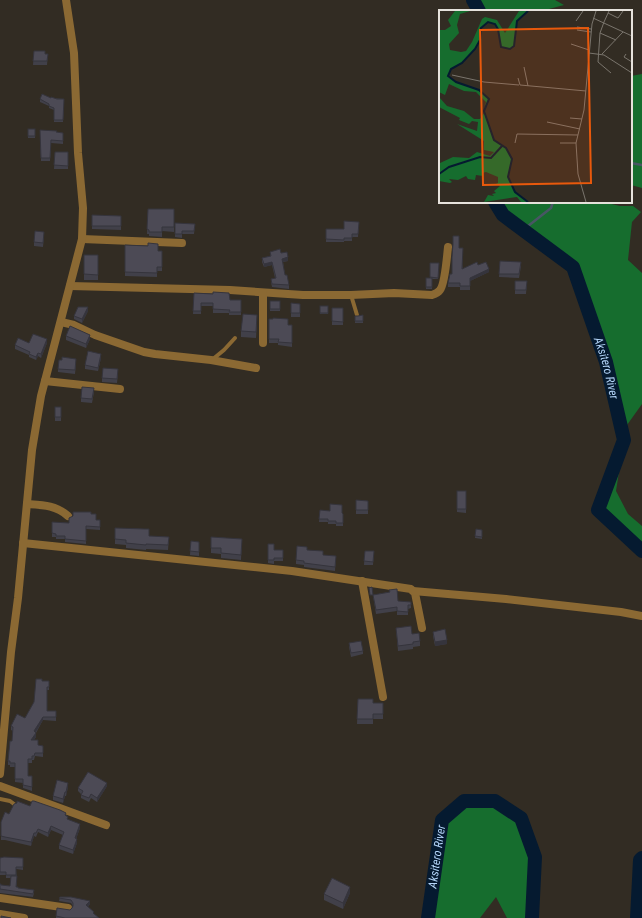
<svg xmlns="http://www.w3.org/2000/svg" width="642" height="918" font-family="'Roboto Condensed',sans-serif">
  <rect width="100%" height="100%" fill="#322c23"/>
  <g fill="#166d2e">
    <path d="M473 0H555L564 5 549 9V11H479Z"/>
    <path d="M642 74V188L631 185V76Z"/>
    <path d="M495 202H603L620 206H633L641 212 632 222 628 260 642 273V404L622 432 573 268 503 215Z"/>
    <path d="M624 440 616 491 628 514 642 526V551L598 510Z"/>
    <path d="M464 801H495L521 818 535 857 532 918H507L496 897 480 918H428L442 820Z"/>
    <path d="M642 858V918H637L640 860Z"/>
  </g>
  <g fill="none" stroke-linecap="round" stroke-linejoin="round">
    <g stroke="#485664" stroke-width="2.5">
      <path d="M631 163 642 165"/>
      <path d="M523 230 551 208 553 202"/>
    </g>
    <g stroke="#051a30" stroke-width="14">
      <path d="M473 0 479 11"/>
      <path id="s1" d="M495 202 503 215 573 267 606 362 624 440 598 510 642 551"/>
      <path id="s2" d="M428 918 442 820 464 801H495L521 818 535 857 532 918"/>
      <path d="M637 918 640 860 642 858"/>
    </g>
    <g stroke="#8b6933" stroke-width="4">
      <path d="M351 295 357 315"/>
      <path d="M213 359 224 350 235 338"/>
      <path d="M0 799 10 801 14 804"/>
    </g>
    <g stroke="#8b6933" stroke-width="8">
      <path d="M82 239 182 243"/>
      <path d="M70 286 230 290 303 295H351L394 293 432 295C435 294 438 293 440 290 445 284 447 256 448 247"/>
      <path d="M263 293V343"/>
      <path d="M61 322 74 325 95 335 144 352 155 354 211 360 256 368"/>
      <path d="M45 381 120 389"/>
      <path d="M27 504C42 505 56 505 68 516"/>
      <path d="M23 543 292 571 411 589 415 593 422 628"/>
      <path d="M362 581 383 697"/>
      <path d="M413 591 506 599 621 612 642 616"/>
      <path d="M0 786 106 825"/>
      <path d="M0 898 68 908"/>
      <path d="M0 914 24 918"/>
    </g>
    <path stroke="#8b6933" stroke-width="8" d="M0 774 11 652 18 598 32 450 41 396 82 239 83 208 78 153 74 53 66 0"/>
  </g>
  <g fill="#414049">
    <path d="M34 51 45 54H48L47 65H33Z"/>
    <path d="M51 98 64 99 63 122H54V110L49 108V106L40 102V99Z"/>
    <rect x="28" y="129" width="7" height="9"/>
    <path d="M40 130 63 133V144L51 143 50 161H41Z"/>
    <path d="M55 152H68V169H54Z"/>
    <path d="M148 209H174V232L162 231V237L149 236V234H147Z"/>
    <path d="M92 215 121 216V230L92 229Z"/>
    <path d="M359 222 358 237H352V241H344V242H326V229H344Z"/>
    <path d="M175 223 195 224 194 234H182V238L175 237Z"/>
    <path d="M44 236 43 247 34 246V242Z"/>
    <path d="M125 245 158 251H162V271H157V277L125 276Z"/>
    <path d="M459 248 463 269 478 265 489 272 470 281V290H460V287H448V283L452 274Z"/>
    <path d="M270 252 281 253 288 261 283 262 285 275 289 285V289L272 287 271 282V279L275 278 272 265 264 267 262 262V258L270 256Z"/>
    <rect x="84" y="255" width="14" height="25"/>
    <path d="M500 261 521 266 519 278 499 277Z"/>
    <path d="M439 263 438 279H432V289H426V278H430Z"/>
    <path d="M515 281H527L526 294H515Z"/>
    <path d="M194 293 230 300H241V315H229V313H213V306H201V314H193Z"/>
    <rect x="270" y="301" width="10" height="10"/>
    <path d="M291 303 300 304V317H291Z"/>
    <rect x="320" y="306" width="8" height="8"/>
    <rect x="332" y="308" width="11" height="17"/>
    <path d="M88 311 82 323 74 319V316Z"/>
    <path d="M363 315V323H355V316H358Z"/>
    <path d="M269 319 288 325H292V347L278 345V343H269Z"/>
    <path d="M257 320 256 338 241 337V331Z"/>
    <path d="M66 336 90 339 86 348 66 340Z"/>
    <path d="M29 343H47L41 358 38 356 36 360 29 357V355L15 349V345Z"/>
    <path d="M101 358 98 371 85 369V365Z"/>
    <path d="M76 363 75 374 58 372V369Z"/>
    <path d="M118 373 117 383 102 382V378Z"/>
    <path d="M94 392 92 403 81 402V398Z"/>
    <rect x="55" y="407" width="6" height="14"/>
    <path d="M457 491H466V513L457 512Z"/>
    <path d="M356 500 368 501V514H356Z"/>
    <path d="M320 510 343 514V526H336V524H328V522H319Z"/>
    <path d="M91 514 96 520H100V530L86 529V544L65 542V539H56V537H52V522L69 523Z"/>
    <path d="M115 528 145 529 149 536 169 537 168 550 146 549V550L126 548V545L115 544Z"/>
    <path d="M476 529 482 530V539L475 538Z"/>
    <path d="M211 537 242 539 241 560 221 558V554L211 553Z"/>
    <path d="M191 541 199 542V556L190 555Z"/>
    <path d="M268 544 274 550H283V561H274V564L268 563Z"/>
    <path d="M307 550 323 555 336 556 335 571 304 567V565L296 564V560Z"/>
    <path d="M365 551H374L373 565H364Z"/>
    <path d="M389 590 398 601 411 605V608L408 609V615H397V611L376 614 373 595 389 592Z"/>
    <path d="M396 628 412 634 420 641V646L413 647V649L398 651Z"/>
    <path d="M433 632 447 644 435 646 433 636Z"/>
    <path d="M349 643 363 651V654L351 657 349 647Z"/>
    <path d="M42 681H49V690H47V711H56V721L43 720 36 733V737L34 740 38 745 43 746V757L35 756 34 760H32V763H28V776H32V791L23 788V783L15 782V767H10V765H8V761L12 741 13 731 11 730V726L25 718 34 702Z"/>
    <path d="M358 699 373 703H383V719H373V724H357Z"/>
    <path d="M107 786 97 802 91 798 89 802 81 798V794L78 791V788Z"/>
    <path d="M68 787 66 796H65L63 803 53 800V796Z"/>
    <path d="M30 806 66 815 68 820 80 828 76 839 77 843 73 854 59 849V845L63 835 51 830 48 837 38 832 36 837 34 836 31 846 5 840H1V822L9 814Z"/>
    <path d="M0 858H23V870L16 869 17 880 16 887 34 893 33 897 0 893V884L1 885 10 886 11 878H6V875H0Z"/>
    <path d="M350 893 343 909 324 900V894Z"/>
    <path d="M60 897 90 904 88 907 94 914 99 918H56V916L70 910 72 908 73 906 71 903 59 901Z"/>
  </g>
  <g fill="#35343c">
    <path d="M288 257V261L282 262V259Z"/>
    <path d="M272 262V265L264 267V264Z"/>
    <path d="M489 269V272L470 281V278Z"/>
    <path d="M88 307V311L82 323V319Z"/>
    <path d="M90 335V339L86 348V344Z"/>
    <path d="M47 339V343L41 358V354Z"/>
    <path d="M38 353V356L36 360V357Z"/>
    <path d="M101 354V358L98 371V368Z"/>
    <path d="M447 640V644L435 646V642Z"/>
    <path d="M43 717V720L34 735V731Z"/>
    <path d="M36 733V737L31 744V740Z"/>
    <path d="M68 783V787L66 796V792Z"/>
    <path d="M107 783V786L97 802V798Z"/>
    <path d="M65 792V796L63 803V799Z"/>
    <path d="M80 824V828L75 842V838Z"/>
    <path d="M51 826V830L48 837V833Z"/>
    <path d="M34 833V836L31 846V842Z"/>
    <path d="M77 839V843L73 854V850Z"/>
    <path d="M350 887V893L343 909V903Z"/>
    <path d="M90 901V904L86 909V905Z"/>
  </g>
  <g fill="#4c4a55" stroke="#35343c">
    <path d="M34 51H45V54H48L47 61H33Z"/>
    <path d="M42 94 51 98V97L57 99H64L63 120H54V108L49 106V104L40 99Z"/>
    <rect x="28" y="129" width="7" height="7"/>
    <path d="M40 130 57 131 56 132 63 133V141L51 140 50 158H41Z"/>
    <path d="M55 152H68V166L54 165Z"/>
    <path d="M148 209H174V227H162V232H149V230L147 229Z"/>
    <path d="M92 215 121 216V226H92Z"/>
    <path d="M344 221 359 222 358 234H352V238H344V240L326 239V229H344Z"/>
    <path d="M175 223 195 224 194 231H182V234H175Z"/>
    <path d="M35 231 44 232 43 243 34 242Z"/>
    <path d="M453 236H459V248H463L462 269 477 262 478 265 486 262 489 269 470 278V286H460V283H448L450 274H452V257L453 244Z"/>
    <path d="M148 243 158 244V251H162V267H157V273L125 272V245L148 246Z"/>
    <path d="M280 249 281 253 287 252 288 257 282 259 285 275H287L289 285 272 284 271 279 276 278 272 262 264 264 262 258 271 256 270 252Z"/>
    <path d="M84 255H98V275L84 274Z"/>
    <path d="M500 261 521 262 519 274H499Z"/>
    <path d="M430 263H439L438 278 430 277Z"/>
    <rect x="426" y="278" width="6" height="9"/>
    <path d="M515 281H527L526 290H515Z"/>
    <path d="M213 292 229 293 230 300H241V312H229L230 310 213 309V303H201V311H193L194 293 213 294Z"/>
    <rect x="270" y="301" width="10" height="8"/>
    <path d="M291 303 300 304V313H291Z"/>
    <rect x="320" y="306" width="8" height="7"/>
    <path d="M78 307H88L82 319 74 316Z"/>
    <path d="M332 308H343V322L332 321Z"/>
    <path d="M243 314 257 315 256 332 241 331Z"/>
    <path d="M363 315V321H355V316H358Z"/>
    <path d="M273 318 288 319V325H292V343L278 342 279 339H269V319H273Z"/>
    <path d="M70 326 90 335 86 344 66 336Z"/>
    <path d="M33 334 47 339 41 354 38 353 36 357 29 354 30 352 15 345 18 338 29 343Z"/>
    <path d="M88 351 101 354 98 368 85 365Z"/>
    <path d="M62 357 76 359 75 370 58 369 59 360H62Z"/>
    <path d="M103 368 118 369 117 379 102 378Z"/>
    <path d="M82 387 94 388 92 399 81 398Z"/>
    <rect x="55" y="407" width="6" height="10"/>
    <rect x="457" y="491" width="9" height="18"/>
    <path d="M356 500 368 501V510H356Z"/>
    <path d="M330 504 342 505V513L343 514V523H336V521H328V519H319L320 510 330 511Z"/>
    <path d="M73 512H91V514H96V520H100V527L86 526V541L65 539V536H56V534L52 533V522L69 523V518L73 516Z"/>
    <path d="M115 528 145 529H149V536L169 537 168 545 146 544V545L126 543V540L115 539Z"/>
    <path d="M476 529 482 530V537L475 536Z"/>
    <path d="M211 537 242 539 241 555 221 553V548H211Z"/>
    <path d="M191 541 199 542V552L190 551Z"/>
    <path d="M268 544H274V550H283V558H274V560H268Z"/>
    <path d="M297 546 307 547V550L323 551V555L336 556 335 567 304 563V561L296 560Z"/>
    <path d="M365 551H374L373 562 364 561Z"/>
    <path d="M372 587 373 595H370L369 588Z"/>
    <path d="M397 589 398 601 411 602V605H408V612L397 611V607L376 610 373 595 390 592 389 590Z"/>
    <path d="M411 626 412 634 419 633 420 641 413 642V644L398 646 396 628Z"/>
    <path d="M445 629 447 640 435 642 433 632Z"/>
    <path d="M361 641 363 651 351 653 349 643Z"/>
    <path d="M36 679H42V681H49V687H47V711H56V717H43L34 731 36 733 31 740H38V745L43 746V753H35L34 756H32V759H28V776H32V787L23 785V779H15V763H10V761H8L10 741H12L13 727 11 726 17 714 25 718 34 702Z"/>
    <path d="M358 699H373V703H383V714H373V719H357Z"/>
    <path d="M88 772 107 783 97 798 91 794 89 798 81 795 83 791 78 788Z"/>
    <path d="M57 780 68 783 66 792H65L63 799 53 796Z"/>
    <path d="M17 801 30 806 32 801H34L60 810 66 813 65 815 68 817 67 819 80 824 75 838 77 839 73 850 59 845 64 832 51 826 48 833 38 829 36 833H34L31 842 5 837 1 836V822L5 812 9 814 14 804 17 803Z"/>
    <path d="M4 857 23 858V867H16V875H6V872H0V858Z"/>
    <path d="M11 876H17L16 887H18V888L34 890 33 894 0 889V884H1V885L10 886Z"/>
    <path d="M332 878 350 887 343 903 324 894Z"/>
    <path d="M60 897H71L90 901 86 905 94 912 93 913 99 918H65L56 916 57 908 70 910 72 908 73 906V903L71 900 59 898Z"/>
    <path d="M1 916 11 918H1Z"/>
  </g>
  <g text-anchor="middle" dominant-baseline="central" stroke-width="3" stroke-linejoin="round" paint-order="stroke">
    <g font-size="12" font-style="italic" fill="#b4d5f9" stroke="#322c23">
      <text stroke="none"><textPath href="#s1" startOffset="209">Aksitero River</textPath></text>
      <text stroke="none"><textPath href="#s2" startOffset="62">Aksitero River</textPath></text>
    </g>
  </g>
  <g transform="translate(439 10)">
    <rect width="193" height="193" fill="#322c23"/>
    <path d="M16 1H31L21 4 18 15 20 23 10 34 11 40 22 42 27 41 33 32 43 9 46 7 58 10 66 23 80 1H89L78 11 75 36 71 39 62 37 59 19 56 14 49 12 42 18 41 30 36 39 23 53 12 59 9 66 17 72 40 80 50 89 45 101 47 92 37 82 25 81 10 74 6 85 0 82V20H6L12 16 9 10ZM0 87 8 96 25 101 35 109H41L46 102 55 130 67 138 73 149 69 167 76 182 89 192H82L78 187 45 192 49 185 55 186 53 184 57 183 55 181 61 176 57 174 59 173V167L47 162 43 163 44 166 37 165 36 170 29 169 27 166 19 170 10 169 13 172 11 173 0 171 1 153 14 147 30 148 38 142 51 146 55 142 45 140V131L18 114 38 121 39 112 33 111 30 114 20 110 21 108 0 97Z" fill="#166d2e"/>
    <path fill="none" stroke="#051a30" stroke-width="2" d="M89 1 78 11 75 36 71 39 62 37 59 19 56 14 49 12 42 18 41 30 36 39 23 53 12 59 9 66 17 72 40 80 50 89 45 101 55 130 67 138 73 149 69 167 76 182 89 192M0 164 10 157 41 147 52 148 63 136"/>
    <path fill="none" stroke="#7a756d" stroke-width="1" d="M169 3 179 8 184 1M154 8 193 26M137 11 144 1M165 12 161 23 159 52 172 63M165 12 170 1M138 17 152 19M138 20 152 22M161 23 177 30M132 34 150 40M150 43 165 45 193 63M163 44 184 22M187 44 185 47 193 52M85 57 89 76M13 65 45 72 80 75M79 68 81 75 147 81M131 108 143 109M108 112 141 119M76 133 78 124 139 125M121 133H137M147 192 139 164 137 133 145 100 153 14 157 1"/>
    <path fill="#e8590c" fill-opacity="0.15" stroke="#e8590c" stroke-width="2" d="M149 18 152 173 44 175 41 20Z"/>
    <rect width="193" height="193" fill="none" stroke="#e6e2dc" stroke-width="2"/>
  </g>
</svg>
